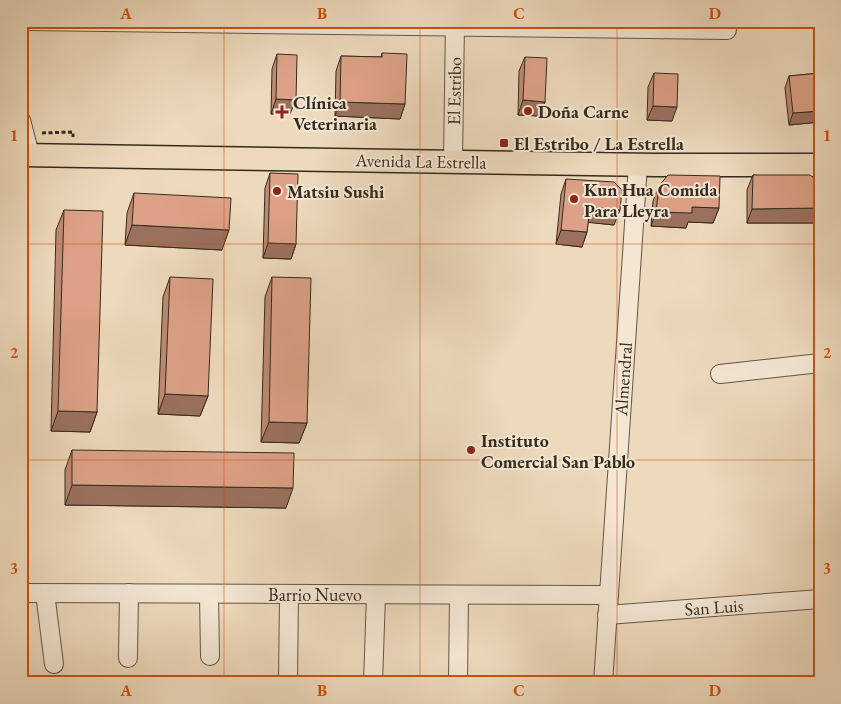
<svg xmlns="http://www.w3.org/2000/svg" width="841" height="704" font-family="'EB Garamond',serif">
  <rect width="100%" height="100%" fill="#edd9bc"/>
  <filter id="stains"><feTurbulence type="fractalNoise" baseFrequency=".004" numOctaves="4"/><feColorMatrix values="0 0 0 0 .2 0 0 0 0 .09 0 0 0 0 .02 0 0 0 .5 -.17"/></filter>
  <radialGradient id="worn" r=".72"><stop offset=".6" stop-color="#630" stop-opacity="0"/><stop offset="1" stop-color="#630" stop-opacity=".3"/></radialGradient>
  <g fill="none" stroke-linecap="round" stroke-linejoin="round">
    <g stroke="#635646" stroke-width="20">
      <g id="minor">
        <path d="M28 21 727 30"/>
        <path d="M21 120 30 155"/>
        <path d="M453 161 455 21"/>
        <path d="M720 374 820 363"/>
        <path d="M21 593 609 595"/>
        <path d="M45 593 54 664"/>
        <path d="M209 594 210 656"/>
        <path d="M607 615 820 599"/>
        <path d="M128 658 129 593"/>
        <path d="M288 683 289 594"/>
        <path d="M373 683 376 595"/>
        <path d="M458 683 459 595"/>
        <path d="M603 683 638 165"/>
      </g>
    </g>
    <g stroke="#352b1e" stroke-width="25">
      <path id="major" d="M21 155 655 165H820"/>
    </g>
    <path stroke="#352b1e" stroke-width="3" stroke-dasharray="4 2.5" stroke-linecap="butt" d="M42 133 73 132V137"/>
    <use href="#minor" stroke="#f3e6d3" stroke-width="18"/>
    <use href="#major" stroke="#edd9bc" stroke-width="22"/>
  </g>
  <g fill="#bd8a73" stroke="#352b1e">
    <rect x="814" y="21" width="6" height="37"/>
    <path d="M382 53 405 104 400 119 335 116 336 71 341 56 381 57Z"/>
    <path d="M277 54 290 114H271L272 69Z"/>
    <path d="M525 57 545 102 539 116 518 115 519 71Z"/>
    <path d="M654 73 672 121 647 120 648 87Z"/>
    <path d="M820 73V122L789 125 785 88 789 76Z"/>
    <path d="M270 173 296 244 291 259 263 258 265 188Z"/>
    <path d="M753 175 820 183V215L817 223H747V190Z"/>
    <path d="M566 179 614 225 588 222 587 232 582 247 556 244 561 194Z"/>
    <path d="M659 186 719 208 713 223 688 222 686 228 651 226 653 201Z"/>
    <path d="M134 193 222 250 125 245 127 213Z"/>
    <path d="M64 210 97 412 90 432 51 431 56 230Z"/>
    <path d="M170 277 208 396 200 416 158 414 163 297Z"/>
    <path d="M272 277 307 423 299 443 261 442 265 297Z"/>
    <path d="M72 450 286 508 65 505V470Z"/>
  </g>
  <g fill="#9a715e" stroke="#352b1e">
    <path d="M819 43 820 58H814Z"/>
    <path d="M276 99 296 100 290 114H271Z"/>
    <path d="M523 100 545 102 539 116 518 115Z"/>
    <path d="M340 102 405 104 400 119 335 116Z"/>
    <path d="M653 106 677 107 672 121 647 120Z"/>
    <path d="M820 111V122L789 125 793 113Z"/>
    <path d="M590 207 620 210 614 225 584 222Z"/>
    <path d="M692 207 719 208 713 223 688 222 686 228 651 226 656 212Z"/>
    <path d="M820 208V215L817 223H747L752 209Z"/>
    <path d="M132 225 229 230 222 250 125 245Z"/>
    <path d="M561 230 587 232 582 247 556 244Z"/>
    <path d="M268 243 296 244 291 259 263 258Z"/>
    <path d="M165 394 208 396 200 416 158 414Z"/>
    <path d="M58 411 97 412 90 432 51 431Z"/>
    <path d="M269 422 307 423 299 443 261 442Z"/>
    <path d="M72 485 293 488 286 508 65 505Z"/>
  </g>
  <g fill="#dca186" stroke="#352b1e">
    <path d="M382 53 407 54 405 104 340 102 341 56 382 57Z"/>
    <path d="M277 54 297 55 296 100 276 99Z"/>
    <path d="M525 57 547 58 545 102 523 100Z"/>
    <path d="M654 73 678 74 677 107 653 106Z"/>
    <path d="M820 73V111L793 113 789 76Z"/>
    <path d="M270 173 298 174 296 244 268 243Z"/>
    <path d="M668 175 720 176 719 208 692 207V213L656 212 659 186Z"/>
    <path d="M753 175H810L820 183V208L752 209Z"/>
    <path d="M566 179 614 182 622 190 620 210 590 207 587 232 561 230Z"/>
    <path d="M134 193 231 198 229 230 132 225Z"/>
    <path d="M64 210 103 211 97 412 58 411Z"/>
    <path d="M170 277 213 279 208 396 165 394Z"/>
    <path d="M272 277 311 278 307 423 269 422Z"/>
    <path d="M72 450 294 453 293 488 72 485Z"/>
  </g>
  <path fill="none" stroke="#cd520f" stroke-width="1" stroke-opacity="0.55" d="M224 21V683M420 21V683M617 21V683M21 244H820M21 460H820"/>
  <g fill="#8f2418" stroke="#f3e6d3" stroke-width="2">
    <circle cx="528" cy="111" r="5"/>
    <path d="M279.5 104.5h5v5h5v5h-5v5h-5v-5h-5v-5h5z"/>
    <rect x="499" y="138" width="10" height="10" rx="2.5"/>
    <circle cx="277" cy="191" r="5"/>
    <circle cx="574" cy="199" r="5"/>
    <circle cx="471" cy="450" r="5"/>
  </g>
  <g text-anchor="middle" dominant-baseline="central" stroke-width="4" stroke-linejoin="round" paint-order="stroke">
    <g font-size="18" fill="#352b1e" stroke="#f3e6d3">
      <text transform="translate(454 91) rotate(-89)">El Estribo</text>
      <text transform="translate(421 161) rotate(1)">Avenida La Estrella</text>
      <text transform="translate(623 379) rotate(-86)">Almendral</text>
      <text x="315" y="594">Barrio Nuevo</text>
      <text transform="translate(714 607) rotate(-4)">San Luis</text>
    </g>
    <g font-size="18" font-weight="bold" fill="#352b1e" stroke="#f3e6d3" text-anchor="start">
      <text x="293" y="102">Clínica<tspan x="293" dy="21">Veterinaria</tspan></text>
      <text x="538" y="111">Doña Carne</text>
      <text x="514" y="143">El Estribo / La Estrella</text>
      <text x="584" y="189">Kun Hua Comida<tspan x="584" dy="21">Para Lleyra</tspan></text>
      <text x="287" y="191">Matsiu Sushi</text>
      <text x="481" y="440">Instituto<tspan x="481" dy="21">Comercial San Pablo</tspan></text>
    </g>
  </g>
  <rect width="841" height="704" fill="none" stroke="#edd9bc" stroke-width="55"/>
  <rect x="28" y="28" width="786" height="648" fill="none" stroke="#cd520f" stroke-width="2"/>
  <g font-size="16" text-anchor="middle" font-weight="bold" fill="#cd520f">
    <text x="126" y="19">A</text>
    <text x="322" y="19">B</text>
    <text x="519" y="19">C</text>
    <text x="715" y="19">D</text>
    <text x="14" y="141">1</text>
    <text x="827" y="141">1</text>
    <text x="14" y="358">2</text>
    <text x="827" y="358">2</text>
    <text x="14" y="574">3</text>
    <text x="827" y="574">3</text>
    <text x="126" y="696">A</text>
    <text x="322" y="696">B</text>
    <text x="519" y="696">C</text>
    <text x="715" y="696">D</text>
  </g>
  <rect width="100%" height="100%" filter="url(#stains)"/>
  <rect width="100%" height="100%" fill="url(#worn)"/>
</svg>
